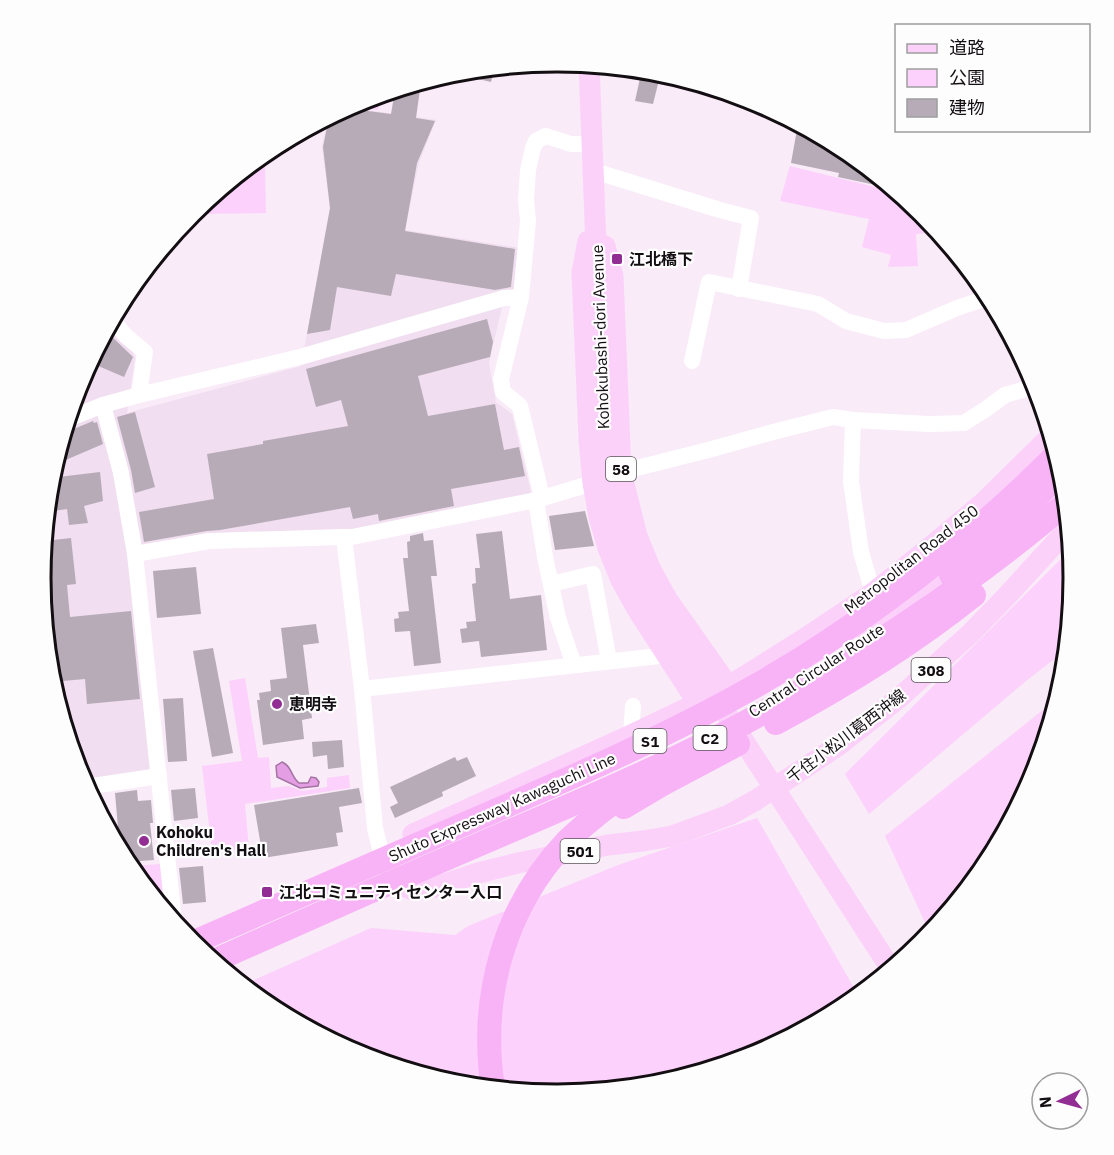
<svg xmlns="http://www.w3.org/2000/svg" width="1114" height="1155" font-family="'IBM Plex Sans','Noto Sans JP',sans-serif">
  <rect width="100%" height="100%" fill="#f9ebf8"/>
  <path fill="#f1def0" d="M347 107 436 120 419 162 405 230 520 248 515 290 505 294 489 363 496 402 512 414 531 492 528 497 351 531 130 550 151 764 149 771 82 779 50 678 41 577 51 476 80 380 108 328 131 348 135 358 127 413 301 366 330 209 322 147 328 117Z"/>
  <g fill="#fcd1fb">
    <path d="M381 94 378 110 348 106 360 100Z"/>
    <path d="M261 166H265L266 213 200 214 199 207 235 177Z"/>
    <path d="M790 166 883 189 885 183 888 184 922 213 938 232 916 234 918 266 888 267 891 255 862 247 869 219 780 201Z"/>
    <path d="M1071 549 1073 577 1066 650 1026 681 869 814 845 774Z"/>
    <path d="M245 678 258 758 269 757 271 788 289 786 302 791 327 787V778L349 775 350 788 245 804 249 849 212 851 202 766 242 761 229 681Z"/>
    <path d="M1058 698 1034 775 986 865 930 933 885 836Z"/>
    <path d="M757 818 858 995 844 1007 754 1055 657 1084 557 1094 456 1084 359 1055 270 1007 243 985 371 928 455 935 468 926 618 865Z"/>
    <path d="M161 864 164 909 129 866Z"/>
  </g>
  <path fill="#e49ee3" stroke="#a573a4" stroke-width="1.5" d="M282 762C292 766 291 777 299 783H308L311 777 316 778 319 782 318 786 300 788 277 777 276 766Z"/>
  <g fill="#b8abb8">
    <path d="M495 67 491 82 453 73 457 71Z"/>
    <path d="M642 69 661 72 653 104 635 101Z"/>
    <path d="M421 82 416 118 435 121 417 163 405 231 515 249 511 287 495 290 396 274 391 296 337 287 330 330 307 334 330 208 323 147 329 117 345 108 391 114 394 96H397L398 88Z"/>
    <path d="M798 124 844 148 894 189 838 177 839 173 791 163Z"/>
    <path d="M487 319 493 342 490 357 418 376 428 416 495 404 504 450 519 447 525 476 451 489 454 506 379 521 378 514 353 519 350 507 220 530 207 531 144 542 139 512 214 499 207 454 263 444V441L348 426 341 400 316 407 306 369Z"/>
    <path d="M106 331 133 357 124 377 89 362Z"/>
    <path d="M135 412 155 487 135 493 131 470 117 417Z"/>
    <path d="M93 421 94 423 97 422 103 444 54 465 64 433Z"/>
    <path d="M100 472 103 501 84 506 88 523 69 525 67 509 47 512 50 478Z"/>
    <path d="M585 511 594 546 555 550 549 516Z"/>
    <path d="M502 531 510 599 541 595 547 650 481 657 479 641 462 643 460 629 467 628 466 622 476 621 472 584 476 583 475 568H480L476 534Z"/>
    <path d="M423 533 424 541 433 540 437 576H431L441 663 414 666 410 631 395 632 394 619 399 618 398 612 409 611 403 558H408L407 542 410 541V536Z"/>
    <path d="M71 538 76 584 67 585 70 617 131 611 140 699 87 704 85 679 52 682 40 577 44 541Z"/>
    <path d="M196 567 201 614 157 618 153 571Z"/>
    <path d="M316 624 319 643 303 645 312 718 302 720 304 739 263 745 257 700H260L259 693 271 691 270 680 287 678 281 628Z"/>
    <path d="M213 648 233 753 212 757 193 651Z"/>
    <path d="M183 698 187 761 168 762 163 699Z"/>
    <path d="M342 740 344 767 328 769 327 755 313 757 312 742Z"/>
    <path d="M455 757 457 761 467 757 476 776 442 792 443 796 395 818 390 807 398 803 390 787Z"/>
    <path d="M195 788 198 818 174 821 171 790Z"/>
    <path d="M359 788 362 803 339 807 343 832 336 833 338 846 263 858 254 805Z"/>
    <path d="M137 790 138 801 151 800 153 823H150L154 860 126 862 120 851 115 793Z"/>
    <path d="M203 866 206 902 183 904 179 868Z"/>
  </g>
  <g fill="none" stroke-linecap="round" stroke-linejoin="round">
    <g stroke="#fff" stroke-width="16">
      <path d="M594 171 720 210 751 218 739 289"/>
      <path d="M112 320 126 336 145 352 139 395"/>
      <path d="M692 361 709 282 818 304 846 321 884 331 906 330 957 308 990 297"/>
      <path d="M103 405 121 473 135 554 174 921"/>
      <path d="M68 419 103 405 139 395 300 357 504 298 521 297"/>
      <path d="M853 420 851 481 861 552 873 593"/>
      <path d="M621 472 712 449 773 432 833 417 853 420 929 424 964 423 986 409 1005 395 1036 386"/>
      <path d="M542 497 520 406 503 392 501 379 521 297 528 221 526 200 528 170 533 148 536 141 546 136 571 144H592"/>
      <path d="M536 500 545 557 558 618 574 665"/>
      <path d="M344 537H352L536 500 593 483"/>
      <path d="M135 554 209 541 344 537 362 689 375 828 380 849"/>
      <path d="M551 584 593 574 609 661"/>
      <path d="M362 689 668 655"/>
      <path d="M631 735 633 706"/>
      <path d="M86 787 159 776"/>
    </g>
    <g stroke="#fbd1fa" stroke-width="21">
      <path d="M589 64 604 453 609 490 620 534 643 585 891 969"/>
      <path d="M588 241 582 273 589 439 593 483 599 517 608 548 621 580 637 609 705 714"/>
      <path d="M605 246 613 276 621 472 637 536 650 568 667 599 736 697"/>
      <path d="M864 630 963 564"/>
      <path d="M413 834 631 735 698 703 729 686 804 639 873 593 934 544 984 502 1051 436"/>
      <path d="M389 868 394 878 401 885 410 889 420 890 436 887 478 873 518 863 608 845 643 841 672 836 729 815 756 800 803 769 839 745 899 698 970 634 1004 599 1069 528"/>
    </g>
    <g stroke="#f8b3f6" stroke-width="24">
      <path d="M951 575 1006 527 1062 472"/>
      <path d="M776 723C845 686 913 644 974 595"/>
      <path d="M624 807 661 785 738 744"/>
      <path d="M192 943C281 904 370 865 460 826 561 782 663 739 759 684 868 621 968 543 1057 454"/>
      <path d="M214 961C305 920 396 880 487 841 578 802 670 764 757 716 807 688 855 658 902 626 959 588 1014 548 1066 503"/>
      <path d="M493 1088C479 998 504 907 567 841 588 821 611 803 635 787"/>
    </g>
  </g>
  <g fill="#922d93" stroke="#fdfdfd" stroke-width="2">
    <rect x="611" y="253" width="12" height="12" rx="3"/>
    <circle cx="277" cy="704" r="6"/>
    <circle cx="144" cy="841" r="6"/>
    <rect x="261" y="886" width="12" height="12" rx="3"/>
  </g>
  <g text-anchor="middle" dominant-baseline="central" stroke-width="4.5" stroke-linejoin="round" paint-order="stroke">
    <g fill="#fdfdfd" stroke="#595658" stroke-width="1.5">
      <rect x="606" y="457" width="30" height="24" rx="4.5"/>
      <rect x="911.5" y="658" width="39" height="24" rx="4.5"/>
      <rect x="693.5" y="726" width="33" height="24" rx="4.5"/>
      <rect x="633.5" y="729" width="33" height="24" rx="4.5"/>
      <rect x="560.5" y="839" width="39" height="24" rx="4.5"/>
    </g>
    <g font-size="15" font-weight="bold" fill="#130e12">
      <text x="621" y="469">58</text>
      <text x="931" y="670">308</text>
      <text x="710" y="738">C2</text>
      <text x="650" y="741">S1</text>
      <text x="580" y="851">501</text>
    </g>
    <g font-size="16" font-weight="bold" fill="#130e12" stroke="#fdfdfd" text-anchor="start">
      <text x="629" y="259">江北橋下</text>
      <text x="289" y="704">恵明寺</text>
      <text x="156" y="832">Kohoku<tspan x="156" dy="18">Children's Hall</tspan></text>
      <text x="279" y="892">江北コミュニティセンター入口</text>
    </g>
    <g font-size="16" fill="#130e12" stroke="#fdfdfd">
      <text transform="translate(600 337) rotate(-92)">Kohokubashi-dori Avenue</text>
      <text transform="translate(911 559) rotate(-38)">Metropolitan Road 450</text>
      <text transform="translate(816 670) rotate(-33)">Central Circular Route</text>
      <text transform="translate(846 736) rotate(-37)">千住小松川葛西沖線</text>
      <text transform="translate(502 807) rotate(-24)">Shuto Expressway Kawaguchi Line</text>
    </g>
  </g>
  <path d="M0 0H1114V1155H0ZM51 578a506 506 0 1 1 1012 0a506 506 0 1 1-1012 0Z" fill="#fdfdfd" fill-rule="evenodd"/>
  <path fill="none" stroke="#130e12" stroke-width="3" d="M51 578a506 506 0 1 1 1012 0a506 506 0 1 1-1012 0Z"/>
  <rect x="895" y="24" width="195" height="108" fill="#fdfdfd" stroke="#9f9d9f" stroke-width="1.5"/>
  <rect x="907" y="44" width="30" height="9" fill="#fbd1fa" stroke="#9f9d9f" stroke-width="1.5"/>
  <text x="949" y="54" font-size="18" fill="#130e12">道路</text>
  <rect x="907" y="69" width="30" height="18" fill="#fcd1fb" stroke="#9f9d9f" stroke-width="1.5"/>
  <text x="949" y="84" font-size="18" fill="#130e12">公園</text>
  <rect x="907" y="99" width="30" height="18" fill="#b8abb8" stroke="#9f9d9f" stroke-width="1.5"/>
  <text x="949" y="114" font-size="18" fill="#130e12">建物</text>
  <g transform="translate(1060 1101) rotate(265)"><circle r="28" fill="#fdfdfd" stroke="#9f9d9f" stroke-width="1.5"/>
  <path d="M0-4.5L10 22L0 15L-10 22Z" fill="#922d93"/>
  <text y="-9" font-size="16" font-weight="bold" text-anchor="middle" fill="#130e12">N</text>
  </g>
</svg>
